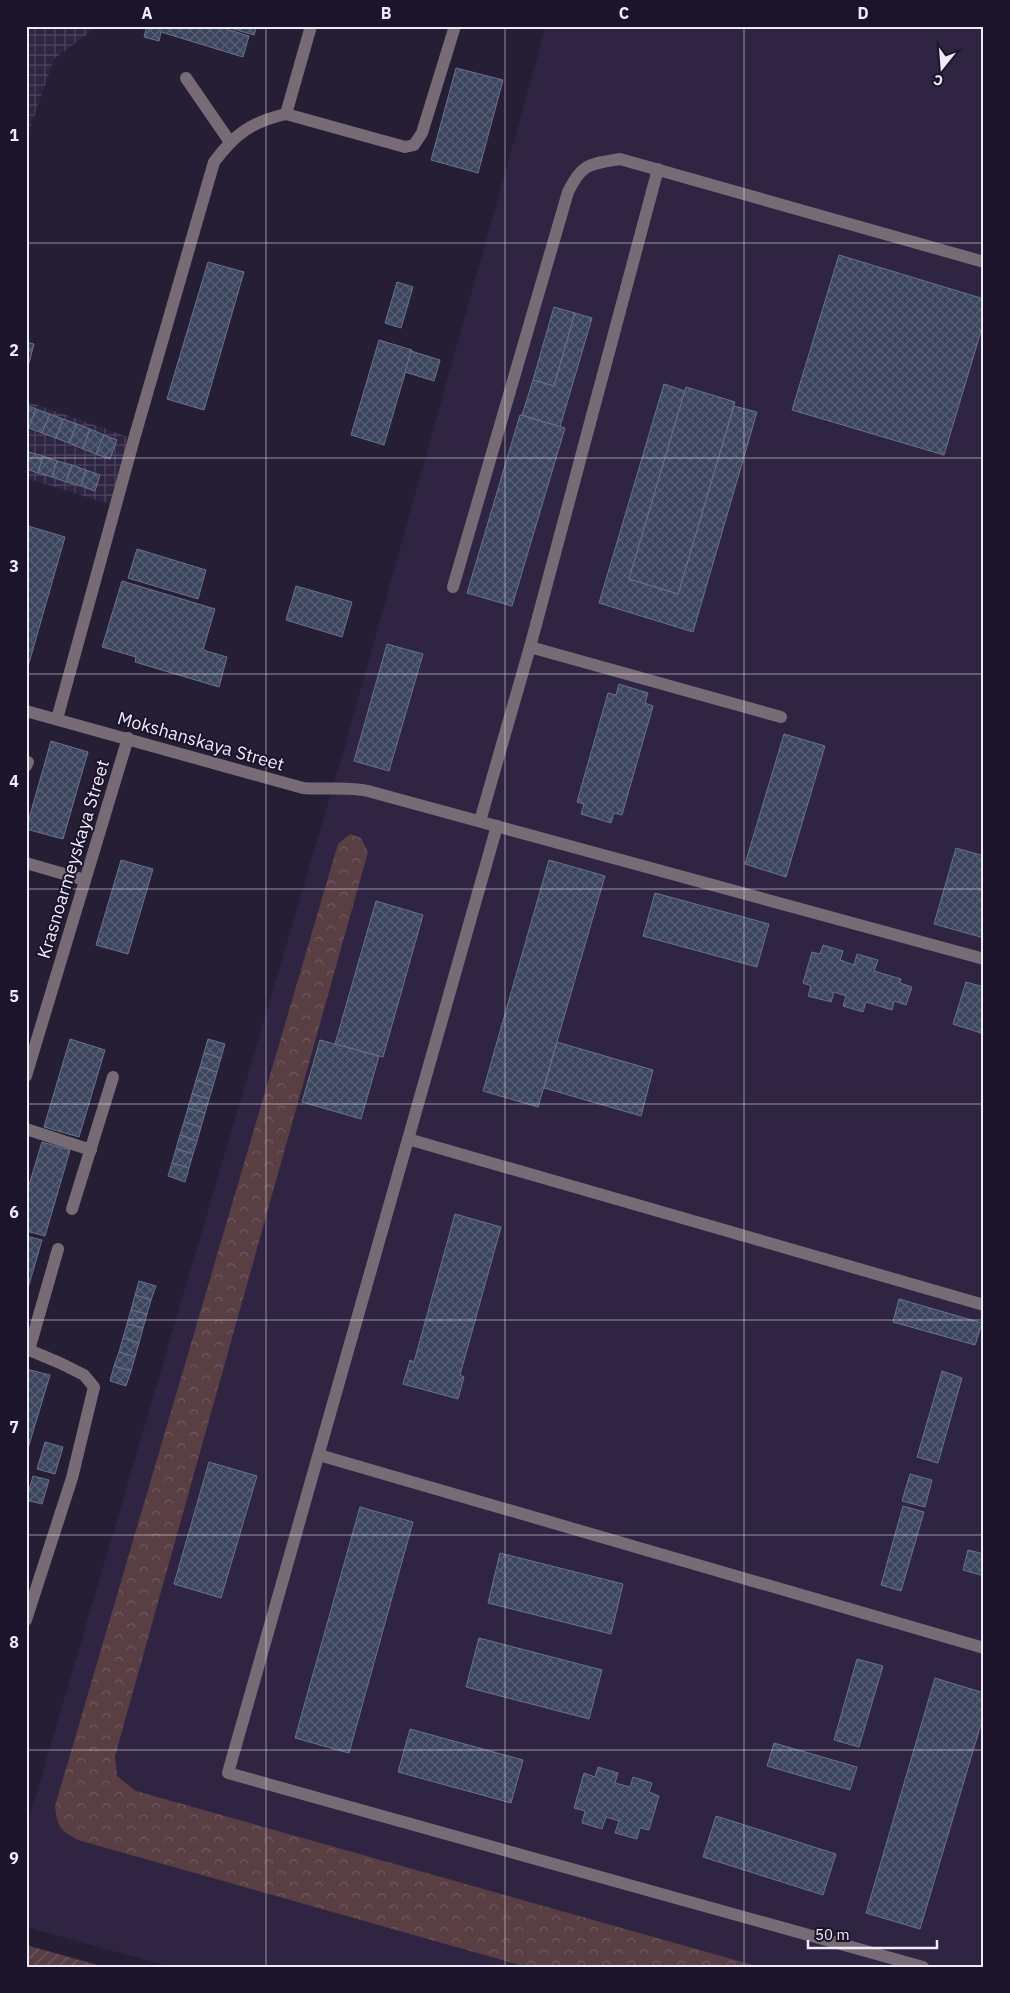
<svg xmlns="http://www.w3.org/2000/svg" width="1010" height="1993" font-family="'IBM Plex Sans',sans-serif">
  <defs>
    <pattern id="industrial-grid" width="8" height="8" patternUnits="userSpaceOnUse" patternTransform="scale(1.25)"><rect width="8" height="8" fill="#2f2542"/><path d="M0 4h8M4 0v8" fill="none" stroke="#4d455e"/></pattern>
    <pattern id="forest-crowns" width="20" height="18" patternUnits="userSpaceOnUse" patternTransform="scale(1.25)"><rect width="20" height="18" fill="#593e44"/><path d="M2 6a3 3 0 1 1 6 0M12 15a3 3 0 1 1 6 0" fill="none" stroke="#715a60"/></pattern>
    <pattern id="garden-furrows" width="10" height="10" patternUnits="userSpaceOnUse" patternTransform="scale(1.25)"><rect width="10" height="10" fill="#593e44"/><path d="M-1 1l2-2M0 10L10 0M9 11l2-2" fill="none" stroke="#715a60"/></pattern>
    <pattern id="building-cross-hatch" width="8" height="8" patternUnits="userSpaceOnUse" patternTransform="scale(1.25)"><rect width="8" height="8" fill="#3b455d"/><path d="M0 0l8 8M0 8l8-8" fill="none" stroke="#586075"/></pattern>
  </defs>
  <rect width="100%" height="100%" fill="#261e34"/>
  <path fill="#2f2542" d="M546 26H984V1967H171L26 1927V1829L346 742Z"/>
  <g fill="url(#industrial-grid)">
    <path d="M26 26H98L54 59 26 140Z"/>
    <path d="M26 401 134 439 116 506 26 478Z"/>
  </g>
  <path fill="url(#forest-crowns)" d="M350 834 361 838 368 852 115 1756 117 1776 136 1791 760 1967H527L78 1840C60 1830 57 1827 55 1806L338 844Z"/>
  <path fill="url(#garden-furrows)" d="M26 1945 105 1967H28L26 1965Z"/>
  <g fill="url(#building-cross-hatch)" stroke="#67728c">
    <path d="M147 26H217L249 36 243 57 161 32 159 41 144 37Z"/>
    <path d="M223 26H257L254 35Z"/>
    <path d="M456 68 503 80 478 173 431 160Z"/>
    <path d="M839 255 984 299V321L944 455 792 410Z"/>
    <path d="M208 262 244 272 204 410 167 399Z"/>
    <path d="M397 282 413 287 401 328 385 323Z"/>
    <path d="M554 307 575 313 554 386 533 380Z"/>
    <path d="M575 313 592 318 560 427 522 415 533 380 554 386Z"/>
    <path d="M379 340 412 350 384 445 351 435Z"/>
    <path d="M26 342 34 344 29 363 26 362Z"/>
    <path d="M411 351 440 360 434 381 405 372Z"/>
    <path d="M664 384 685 391 629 579 678 594 734 406 757 412 693 632 599 603Z"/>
    <path d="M686 387 735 402 678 594 629 579Z"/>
    <path d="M26 405 36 409 29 428 26 427Z"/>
    <path d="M36 409 50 414 42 433 29 428Z"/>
    <path d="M50 414 63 419 56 438 42 433Z"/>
    <path d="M520 415 565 428 512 606 467 593Z"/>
    <path d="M63 419 77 424 69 443 56 438Z"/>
    <path d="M77 424 90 429 83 449 69 443Z"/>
    <path d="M90 429 104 435 96 454 83 449Z"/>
    <path d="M104 435 117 440 110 459 96 454Z"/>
    <path d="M29 452 43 456 38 473 26 469Z"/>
    <path d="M43 456 57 461 52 477 38 473Z"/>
    <path d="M57 461 72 465 66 482 52 477Z"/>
    <path d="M72 465 86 470 81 486 66 482Z"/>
    <path d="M86 470 100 475 95 491 81 486Z"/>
    <path d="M28 526 65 537 29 663H26V533Z"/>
    <path d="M137 549 206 570 198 599 128 578Z"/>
    <path d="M122 581 215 609 203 650 227 657 219 687 135 662 136 657 102 647Z"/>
    <path d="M296 586 352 602 342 637 286 620Z"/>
    <path d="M387 644 423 654 389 771 354 761Z"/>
    <path d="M619 684 648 693 645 703 653 706 622 815 614 813 611 823 581 814 584 804 577 802 608 693 616 695Z"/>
    <path d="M784 734 825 746 786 877 745 864Z"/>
    <path d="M51 741 88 752 63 839 26 829Z"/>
    <path d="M956 848 984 856V938L934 924Z"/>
    <path d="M121 860 153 869 128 954 96 945Z"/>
    <path d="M549 860 605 876 538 1107 483 1091Z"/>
    <path d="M655 893 769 924 757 967 643 936Z"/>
    <path d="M376 901 423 915 383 1057 335 1044Z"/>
    <path d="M823 945 843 951 840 960 854 965 857 954 878 960 874 971 901 979 900 983 912 987 906 1005 894 1001 892 1010 866 1002 863 1012 843 1006 846 996 834 992 831 1002 808 996 811 986 803 983 812 952 820 954Z"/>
    <path d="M966 982 984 987V1034L953 1024Z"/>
    <path d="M70 1039 105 1050 79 1137 44 1127Z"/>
    <path d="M208 1039 225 1044 221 1058 204 1053Z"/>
    <path d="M320 1040 379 1056 361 1119 302 1102Z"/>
    <path d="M557 1042 653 1070 641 1116 544 1088Z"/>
    <path d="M204 1053 221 1058 217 1072 200 1067Z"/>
    <path d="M200 1067 217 1072 213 1086 196 1080Z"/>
    <path d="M196 1080 213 1086 209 1099 192 1094Z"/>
    <path d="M192 1094 209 1099 205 1113 188 1108Z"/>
    <path d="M188 1108 205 1113 201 1127 184 1122Z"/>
    <path d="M184 1122 201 1127 197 1141 180 1135Z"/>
    <path d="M180 1135 197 1141 193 1154 176 1149Z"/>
    <path d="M42 1142 70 1150 45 1236 26 1231V1195Z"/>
    <path d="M176 1149 193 1154 189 1168 172 1163Z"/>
    <path d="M172 1163 189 1168 185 1182 168 1176Z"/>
    <path d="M455 1214 501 1227 460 1375 464 1377 458 1399 403 1384 410 1360 414 1362Z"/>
    <path d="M26 1236 42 1240 26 1295Z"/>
    <path d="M139 1281 156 1286 151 1300 135 1295Z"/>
    <path d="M135 1295 151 1300 147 1314 131 1310Z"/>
    <path d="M899 1299 982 1323 975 1345 893 1322Z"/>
    <path d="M131 1310 147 1314 143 1328 127 1324Z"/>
    <path d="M127 1324 143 1328 139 1343 123 1338Z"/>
    <path d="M123 1338 139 1343 135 1357 119 1352Z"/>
    <path d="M119 1352 135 1357 131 1371 114 1366Z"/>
    <path d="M114 1366 131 1371 126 1386 110 1381Z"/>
    <path d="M26 1369 50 1375 26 1455Z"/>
    <path d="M942 1371 962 1378 938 1463 917 1457Z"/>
    <path d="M45 1442 63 1447 55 1474 37 1469Z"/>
    <path d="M209 1462 257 1476 221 1598 174 1584Z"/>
    <path d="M910 1474 932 1480 925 1507 902 1501Z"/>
    <path d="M33 1476 49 1480 42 1504 26 1500Z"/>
    <path d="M903 1506 924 1512 901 1591 881 1585Z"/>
    <path d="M360 1507 413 1522 349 1753 295 1738Z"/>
    <path d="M968 1550 984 1554V1576L963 1570Z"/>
    <path d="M500 1553 623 1584 611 1634 488 1603Z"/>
    <path d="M479 1638 602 1670 589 1719 466 1687Z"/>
    <path d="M857 1659 883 1666 859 1747 834 1740Z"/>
    <path d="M935 1678 984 1693V1714L920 1929 866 1913Z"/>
    <path d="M410 1729 523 1760 511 1803 398 1772Z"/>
    <path d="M774 1743 857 1767 850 1790 767 1766Z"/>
    <path d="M598 1767 618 1773 615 1783 630 1787 633 1777 652 1783 649 1792 659 1796 649 1830 640 1828 637 1839 615 1833 619 1821 606 1817 602 1829 582 1823 585 1811 574 1808 584 1773 595 1777Z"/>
    <path d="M716 1816 836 1854 823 1895 703 1857Z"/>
  </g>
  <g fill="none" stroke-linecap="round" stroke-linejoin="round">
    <g stroke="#776c75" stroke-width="12">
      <path d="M186 78 230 142"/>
      <path d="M286 114 311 26"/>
      <path d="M453 587 568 192C582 163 590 164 620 159L984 262"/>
      <path d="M530 647 658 169"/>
      <path d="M26 711 303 788C325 790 346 786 368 791L984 959"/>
      <path d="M57 719 134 439 214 162C235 134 251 122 286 114L405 147 414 145 422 133 455 26"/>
      <path d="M26 766 28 762"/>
      <path d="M480 821 530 647 781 717"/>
      <path d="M497 826 228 1773 923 1967"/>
      <path d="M26 863 85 880"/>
      <path d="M26 1076 128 738"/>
      <path d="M26 1129 91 1150"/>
      <path d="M408 1139 984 1305"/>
      <path d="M72 1209 113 1077"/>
      <path d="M26 1350H29L58 1249"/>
      <path d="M319 1455 984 1648"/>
      <path d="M26 1620 72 1478 94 1387 84 1375 60 1363 29 1350"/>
    </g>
  </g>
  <path fill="none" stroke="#f0ebfb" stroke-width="1" stroke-opacity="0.55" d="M266 26V1967M505 26V1967M744 26V1967M26 243H984M26 458H984M26 674H984M26 889H984M26 1104H984M26 1320H984M26 1535H984M26 1750H984"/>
  <g text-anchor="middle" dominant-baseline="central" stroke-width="4" stroke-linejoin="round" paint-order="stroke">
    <g font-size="18" fill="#f0ebfb" stroke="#1c142a">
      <text transform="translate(201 741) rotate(16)">Mokshanskaya Street</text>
      <text transform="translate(73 859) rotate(-73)">Krasnoarmeyskaya Street</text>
    </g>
  </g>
  <rect width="1010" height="1993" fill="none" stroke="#1c142a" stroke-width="55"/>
  <g transform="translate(942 68) rotate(197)" stroke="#1c142a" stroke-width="4" paint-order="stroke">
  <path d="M0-4L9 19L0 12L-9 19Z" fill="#f0ebfb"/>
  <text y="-8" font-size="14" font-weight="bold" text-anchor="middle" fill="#f0ebfb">С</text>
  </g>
  <path d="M808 1940v8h129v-8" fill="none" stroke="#f0ebfb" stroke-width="2.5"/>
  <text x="815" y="1940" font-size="15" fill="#f0ebfb" stroke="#1c142a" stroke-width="4" paint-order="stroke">50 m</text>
  <rect x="28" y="28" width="954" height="1938" fill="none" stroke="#f0ebfb" stroke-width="2"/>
  <g font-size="16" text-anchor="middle" font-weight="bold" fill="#f0ebfb">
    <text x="147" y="19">A</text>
    <text x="386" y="19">B</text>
    <text x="624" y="19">C</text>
    <text x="863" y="19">D</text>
    <text x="14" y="141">1</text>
    <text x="14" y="356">2</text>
    <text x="14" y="572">3</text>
    <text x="14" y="787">4</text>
    <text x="14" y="1002">5</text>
    <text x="14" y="1218">6</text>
    <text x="14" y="1433">7</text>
    <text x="14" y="1648">8</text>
    <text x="14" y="1864">9</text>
  </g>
</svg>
